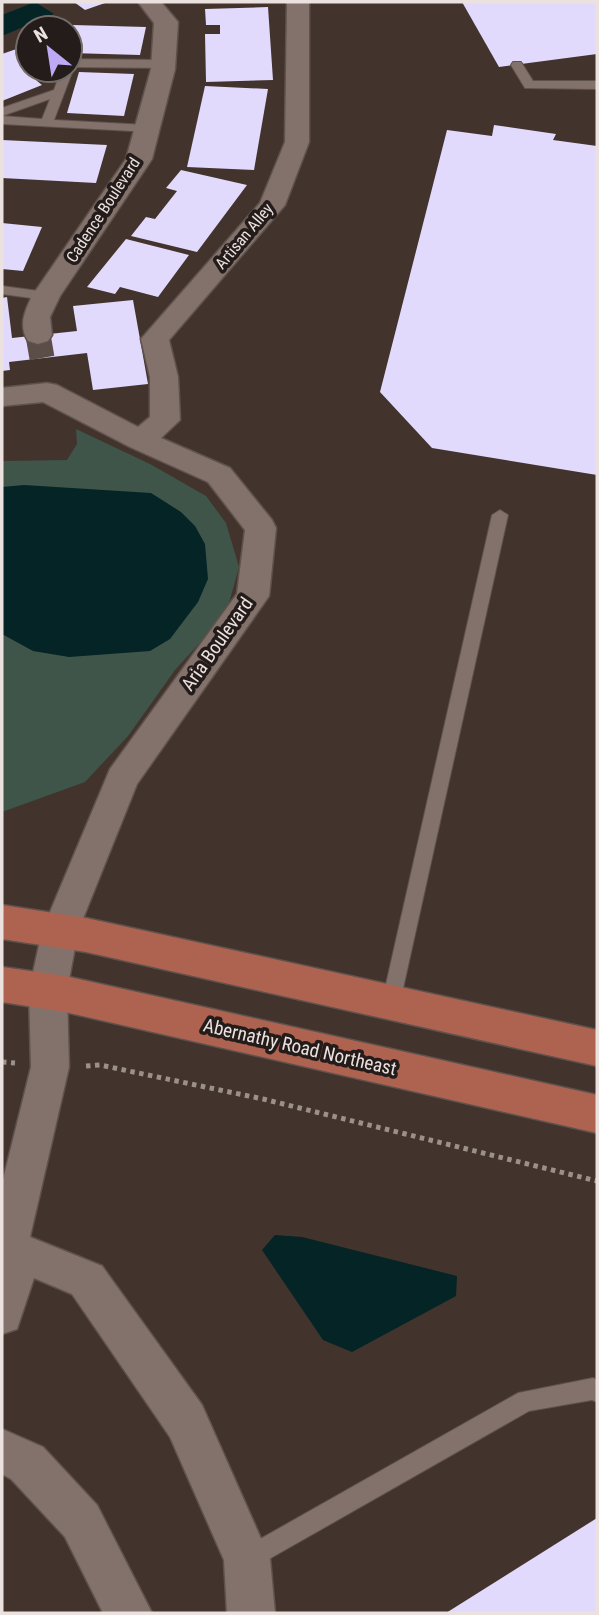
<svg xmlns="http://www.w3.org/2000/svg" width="599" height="1615" font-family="'Roboto Condensed',sans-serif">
  <rect width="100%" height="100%" fill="#42332d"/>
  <path fill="#3f5549" d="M76 429 150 464 206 496 226 523 239 567 226 614 175 670 128 736 85 782 2 812V461L67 460 77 444Z"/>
  <g fill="#042425">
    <path d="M35 2 54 14 2 36V15Z"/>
    <path d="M24 485 151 493 181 512 195 526 205 544 208 579 198 602 170 639 150 651 69 657 33 651 2 634V487Z"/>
    <path d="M275 1235 302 1237 457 1276 456 1296 352 1352 323 1340 262 1250Z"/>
  </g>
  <g fill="#e1dafc">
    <path d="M74 2H108L85 10Z"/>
    <path d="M462 2H597V54L499 67Z"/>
    <path d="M268 7 273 80 206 82 205 34H220V25H206L205 9Z"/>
    <path d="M73 25 146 27 140 55 70 53Z"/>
    <path d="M28 45V70H45L31 76 42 85 2 101V54Z"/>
    <path d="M79 72 134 74 124 116 67 113Z"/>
    <path d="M205 86 268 89 254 170 187 167Z"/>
    <path d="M494 125 556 134 553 140 597 146V475L432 448 380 392 447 130 492 136Z"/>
    <path d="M2 140 107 145 96 183 2 178Z"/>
    <path d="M181 170 247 185 197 252 131 236 146 217 155 219 177 191 166 188Z"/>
    <path d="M2 223 42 227 23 271 2 269Z"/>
    <path d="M126 239 189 255 158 297 120 287 115 294 87 287Z"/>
    <path d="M7 297 12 338 77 331 73 306 133 300 148 384 93 390 87 353 9 362 10 370 2 371V298Z"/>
    <path d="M597 1518V1613H446Z"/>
  </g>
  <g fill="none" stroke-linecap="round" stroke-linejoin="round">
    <path stroke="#5b4d48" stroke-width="25" stroke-dasharray="25 13" stroke-linecap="butt" d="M38 335 42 358"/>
    <g stroke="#5f524d" stroke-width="2">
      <g id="lane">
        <path d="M70 59 163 60 169 64 163 68 70 67Z"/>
        <path d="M513 62H521L533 81H597V89L525 88 511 65Z"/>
        <path d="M70 67 73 70 54 120 147 125 153 129 151 132 2 124V116L42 119 50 99 2 116V108L54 90 61 70H70Z"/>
        <path d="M2 286 46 292 53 296 46 300 2 294Z"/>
        <path d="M500 510 508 515 400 1002 398 1008 391 1010 384 1008 382 1002 492 515Z"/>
        <path d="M593 1378 597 1380V1402L592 1400 529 1411 255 1567 247 1571 239 1567 235 1559 239 1551 518 1393Z"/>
      </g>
    </g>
    <g stroke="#5f524d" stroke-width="3">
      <g id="street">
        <path d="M138 2H161L178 22 175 69 152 159 60 296 50 317 52 335 48 341 38 344 28 341C18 325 25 311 32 296L126 159 151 69 154 23Z"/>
        <path d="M287 2H309V142L285 205 169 340 178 377 180 420 161 438 230 468 272 520 276 528 269 596 137 784 78 931 67 991 69 1067 30 1237 102 1266 202 1405 270 1559 275 1613H227L224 1560 170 1437 72 1294 34 1278 17 1329 2 1334V1184L31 1067 29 991 42 931 110 769 237 594 245 530 208 482 130 447 43 402 2 406V388L47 383 57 385 138 427 150 417V377L141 339 260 203 285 142Z"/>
        <path d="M2 1429 43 1447 97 1505 152 1613H103L65 1537 11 1479 2 1474Z"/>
      </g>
    </g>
    <g stroke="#5f524d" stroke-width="3">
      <g id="primary">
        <path d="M2 905 86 918 597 1030V1066L86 952 2 939Z"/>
        <path d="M2 967 65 976 597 1095V1133L65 1012 2 1002Z"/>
      </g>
    </g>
    <g stroke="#9c908b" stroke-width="5" stroke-dasharray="4.5 4.5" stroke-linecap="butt">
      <path d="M2 1062 15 1063"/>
      <path d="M86 1066 100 1065 263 1099 597 1181"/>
    </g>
    <use href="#lane" fill="#83726b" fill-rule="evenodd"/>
    <use href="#street" fill="#83726b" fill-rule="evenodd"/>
    <use href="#primary" fill="#ae6351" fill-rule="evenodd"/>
  </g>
  <g text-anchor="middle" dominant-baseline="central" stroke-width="7" stroke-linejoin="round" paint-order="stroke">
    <g font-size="16" fill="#ebe1de" stroke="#231c1a">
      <text transform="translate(103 210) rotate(-57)">Cadence Boulevard</text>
      <text transform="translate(244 236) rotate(-50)">Artisan Alley</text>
    </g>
    <g font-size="19" fill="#ebe1de" stroke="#231c1a">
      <text transform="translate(217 644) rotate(-55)">Aria Boulevard</text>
      <text transform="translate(300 1047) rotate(13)">Abernathy Road Northeast</text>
    </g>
  </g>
  <rect width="599" height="1615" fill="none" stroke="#ebe1de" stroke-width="7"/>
  <g transform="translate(49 49) rotate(330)"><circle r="33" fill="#231c1a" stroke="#736b68" stroke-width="2"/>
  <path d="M0-5L12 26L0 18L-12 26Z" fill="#bea9f5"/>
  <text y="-10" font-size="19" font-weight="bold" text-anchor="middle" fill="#ebe1de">N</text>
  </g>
</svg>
